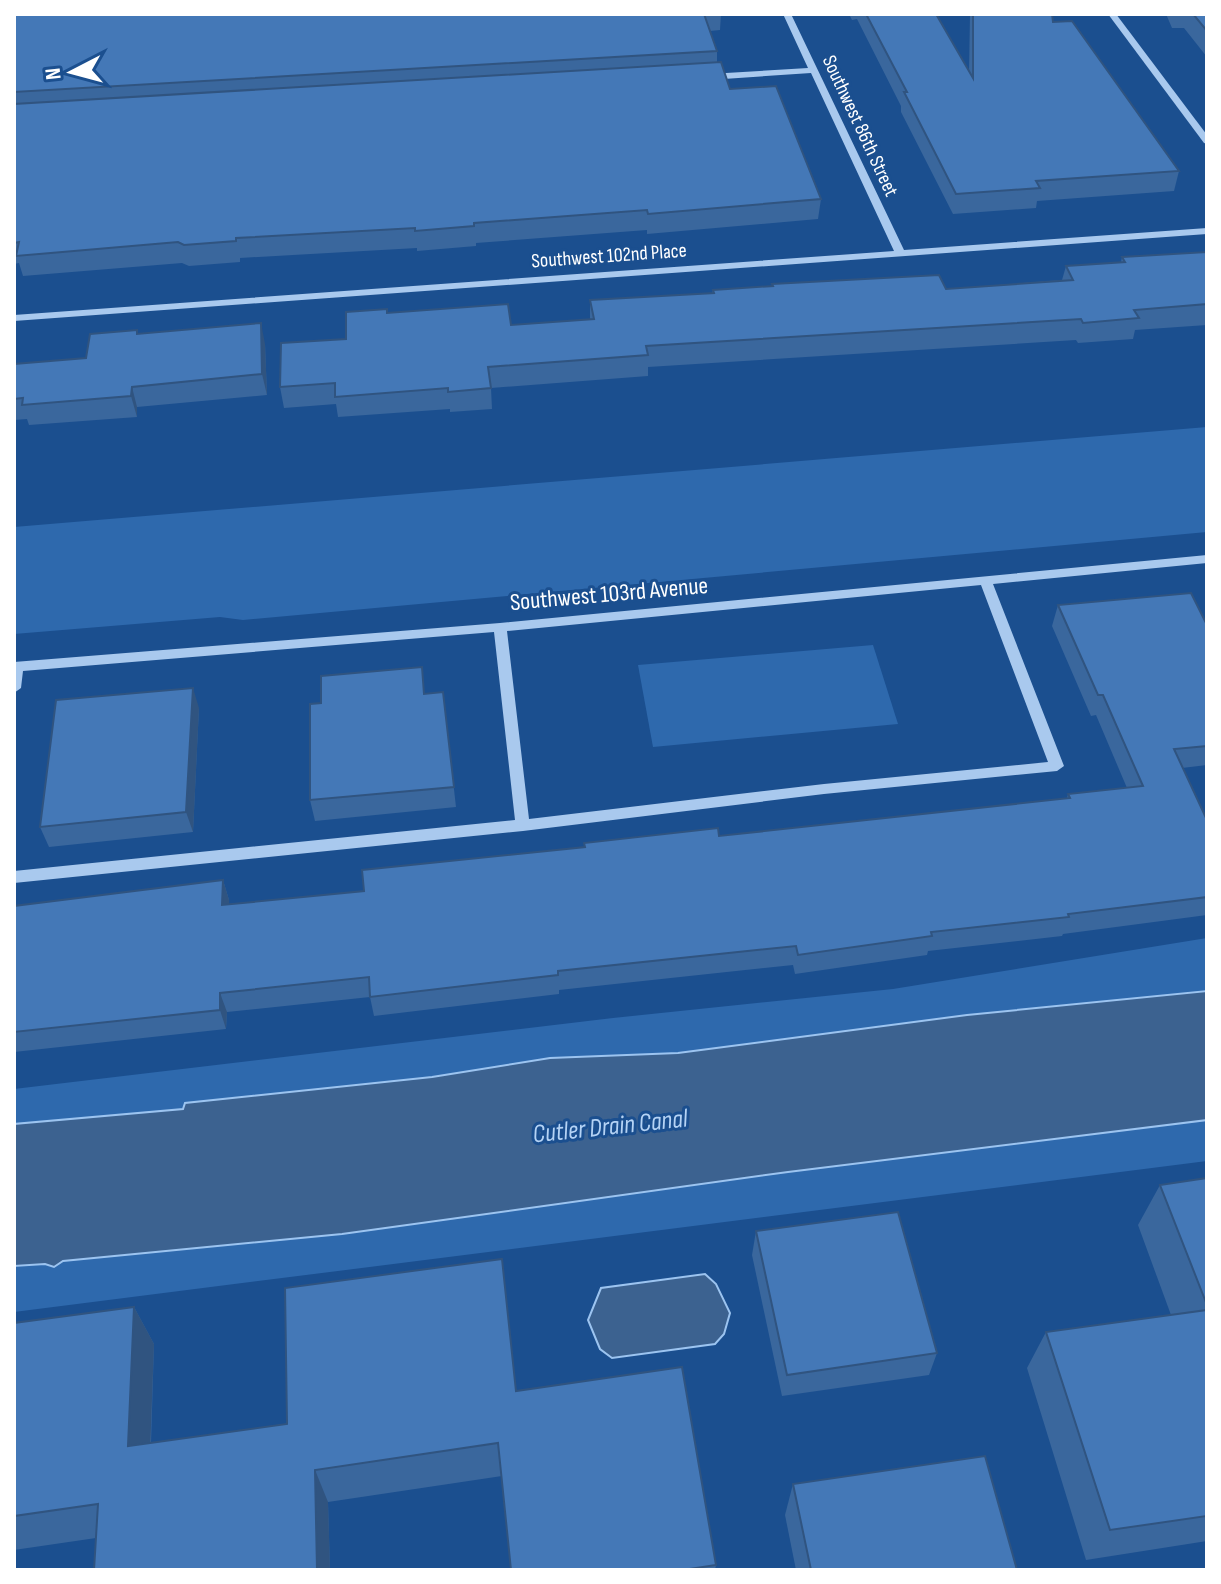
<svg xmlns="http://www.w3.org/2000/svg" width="1221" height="1584" font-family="'Sofia Sans Condensed',sans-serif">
  <rect width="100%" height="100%" fill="#1b4f8f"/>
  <g fill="#2e69ad">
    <path d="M1207 427V532L243 620 220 617 14 634V527Z"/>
    <path d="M873 645 898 724 653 747 638 665Z"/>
    <path d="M1207 938V991L967 1015 678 1053 550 1058 432 1077 186 1103 183 1109 14 1124V1089L613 1018 893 989Z"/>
    <path d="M1207 1120V1161L14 1312V1266L45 1264 54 1267 63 1261 342 1234 788 1172Z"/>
  </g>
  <g fill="#3c6290" stroke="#9cc4f0" stroke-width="2">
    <path d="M1207 991V1120L788 1172 342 1234 63 1261 54 1267 45 1264 14 1266V1124L183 1109 185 1103 432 1077 550 1058 678 1053 967 1015Z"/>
    <path d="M705 1274 716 1284 730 1313 724 1334 715 1344 612 1358 600 1349 588 1320 601 1288Z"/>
  </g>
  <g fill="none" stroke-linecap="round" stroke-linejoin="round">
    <g fill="#a9c9ee" fill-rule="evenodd">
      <path d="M783 14H791L904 250 1207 228V234L14 321V315L894 251 811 73 709 80 705 77 709 74 808 68Z"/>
      <path d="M1108 14H1116L1207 135V144L1204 143Z"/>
      <path d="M1207 555V563L993 584 1064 766 1057 771 824 794 523 831 14 883V871L515 820 494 632 23 671 21 688 14 693V662L500 623ZM981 585 1048 762 824 784 529 819 507 631Z"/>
    </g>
  </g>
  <g fill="#3a679d">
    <path d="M14 14H721L720 30 710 31 717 51V62L730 89 821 199 818 219 647 234V230L476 243V246L417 251V248L240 258V262L189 266 182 263 23 276 19 263 14 264Z"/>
    <path d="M849 14H936L969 73 970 14H1052L1053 22 1179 171 1174 191 1037 201 1036 208 953 214 901 112V106L857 19 852 20Z"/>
    <path d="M1166 14H1207V57L1184 28H1172Z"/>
    <path d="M1207 252V325L1135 330 1133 339 1078 343 1076 340 648 367V376L491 388 492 409 450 412V409L338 417 336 404 284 408 280 387 346 339 387 313 511 325 590 320V300L712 293 713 290 772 286V284L946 289 1062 280 1066 266 1121 262 1122 257Z"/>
    <path d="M137 330 138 334 265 344 267 395 137 407V417L29 425 27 419 14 420V364L86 358Z"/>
    <path d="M1058 605 1207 625V765L1182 768 1207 820V915L1063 934 1062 936 928 951 927 955 795 974 793 965 559 990V994L374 1016 370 997 227 1012 226 1029 14 1052V906L223 880 229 900V904L364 891 719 836 1067 798 1068 794 1127 788 1096 715 1091 716 1052 626Z"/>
    <path d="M443 692 456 807 315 821 310 800 425 694Z"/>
    <path d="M199 708 193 832 49 847 40 827Z"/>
    <path d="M1207 1178V1541L1086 1560 1027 1368 1046 1332 1171 1315 1138 1225 1160 1185Z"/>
    <path d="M756 1231 937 1353 929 1375 782 1396 752 1255Z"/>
    <path d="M134 1307 154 1344 151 1443 516 1391 716 1565 715 1570H511L502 1476 328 1502 330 1570H94L96 1538 14 1550V1323Z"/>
    <path d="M793 1484 1017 1570H796L785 1515Z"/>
  </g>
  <g fill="#305480">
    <path d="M261 323 265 344 267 395 262 374Z"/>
    <path d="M132 387 137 407V417L131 396Z"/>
    <path d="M193 688 199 708 193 832 186 812Z"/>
    <path d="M223 880 229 900V924L222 905Z"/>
    <path d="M220 993 227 1012 226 1029 220 1010Z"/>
    <path d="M134 1307 154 1344 149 1479 128 1446Z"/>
    <path d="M315 1470 328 1502 330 1570H317Z"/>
  </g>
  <g fill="#4478b7" stroke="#305480" stroke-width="2">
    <path d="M14 14H704L717 51 14 92Z"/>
    <path d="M866 14H936L973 78V14H1052L1053 22 1072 21 1179 171 1036 181 1040 188 956 194 904 92H907Z"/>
    <path d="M1193 14H1207V31Z"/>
    <path d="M721 62 730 89 776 86 821 199 648 214 647 210 474 223V226L415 231V228L236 238V241L184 245 178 242 16 256 19 242 14 243V104Z"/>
    <path d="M1207 252V304L1134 310 1139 318 1083 323 1081 319 646 346 648 355 488 367 491 388 448 392V388L335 397V383L280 387 281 343 346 339V312L387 309V313L508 304 511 325 594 319 590 300 714 293 713 290 773 286 772 284 939 275 946 289 1073 280 1066 266 1125 262 1122 257Z"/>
    <path d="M261 323 262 374 132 387 131 396 22 405 23 398 14 399V364L86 358 90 334 137 330V334Z"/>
    <path d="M1191 593 1207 625V746L1174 749 1207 820V897L1068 914 1069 917 931 932 932 936 798 955 796 946 558 971V975L370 997 369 977 220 993V1010L14 1032V906L223 880 222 905 364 891 362 870 585 847 584 843 718 828 719 836 1070 798 1068 794 1143 786 1103 695H1098L1058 605Z"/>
    <path d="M422 667 424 694 443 692 454 787 310 800V704L321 703V676Z"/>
    <path d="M193 688 186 812 40 827 56 700Z"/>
    <path d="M1207 1178V1305L1160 1185Z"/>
    <path d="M898 1212 937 1353 787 1375 756 1231Z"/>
    <path d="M502 1259 516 1391 682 1367 716 1565 683 1570H511L498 1443 315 1470 317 1570H94L98 1504 14 1516V1323L134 1307 128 1446 287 1424 285 1288Z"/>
    <path d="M1207 1310V1516L1110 1530 1046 1332Z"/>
    <path d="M985 1456 1017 1570H811L793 1484Z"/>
  </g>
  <g text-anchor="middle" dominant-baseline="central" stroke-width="6" stroke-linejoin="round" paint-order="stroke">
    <g font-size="20" fill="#fff" stroke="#1b4f8f">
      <text transform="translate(860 126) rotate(65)">Southwest 86th Street</text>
      <text transform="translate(609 256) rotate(-4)">Southwest 102nd Place</text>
    </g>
    <g font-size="24" fill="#fff" stroke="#1b4f8f">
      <text transform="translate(609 594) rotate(-5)">Southwest 103rd Avenue</text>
    </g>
    <g font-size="26" font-style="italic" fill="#b5d3f5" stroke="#1b4f8f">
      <text transform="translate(610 1127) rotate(-6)">Cutler Drain Canal</text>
    </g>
  </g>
  <rect width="1221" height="1584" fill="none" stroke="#ffffff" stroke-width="32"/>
  <g transform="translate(72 72) rotate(264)" stroke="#1b4f8f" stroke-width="6" paint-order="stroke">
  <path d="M0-6L14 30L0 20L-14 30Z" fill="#ffffff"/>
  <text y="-12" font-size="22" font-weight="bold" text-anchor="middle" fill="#ffffff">N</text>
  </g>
</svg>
